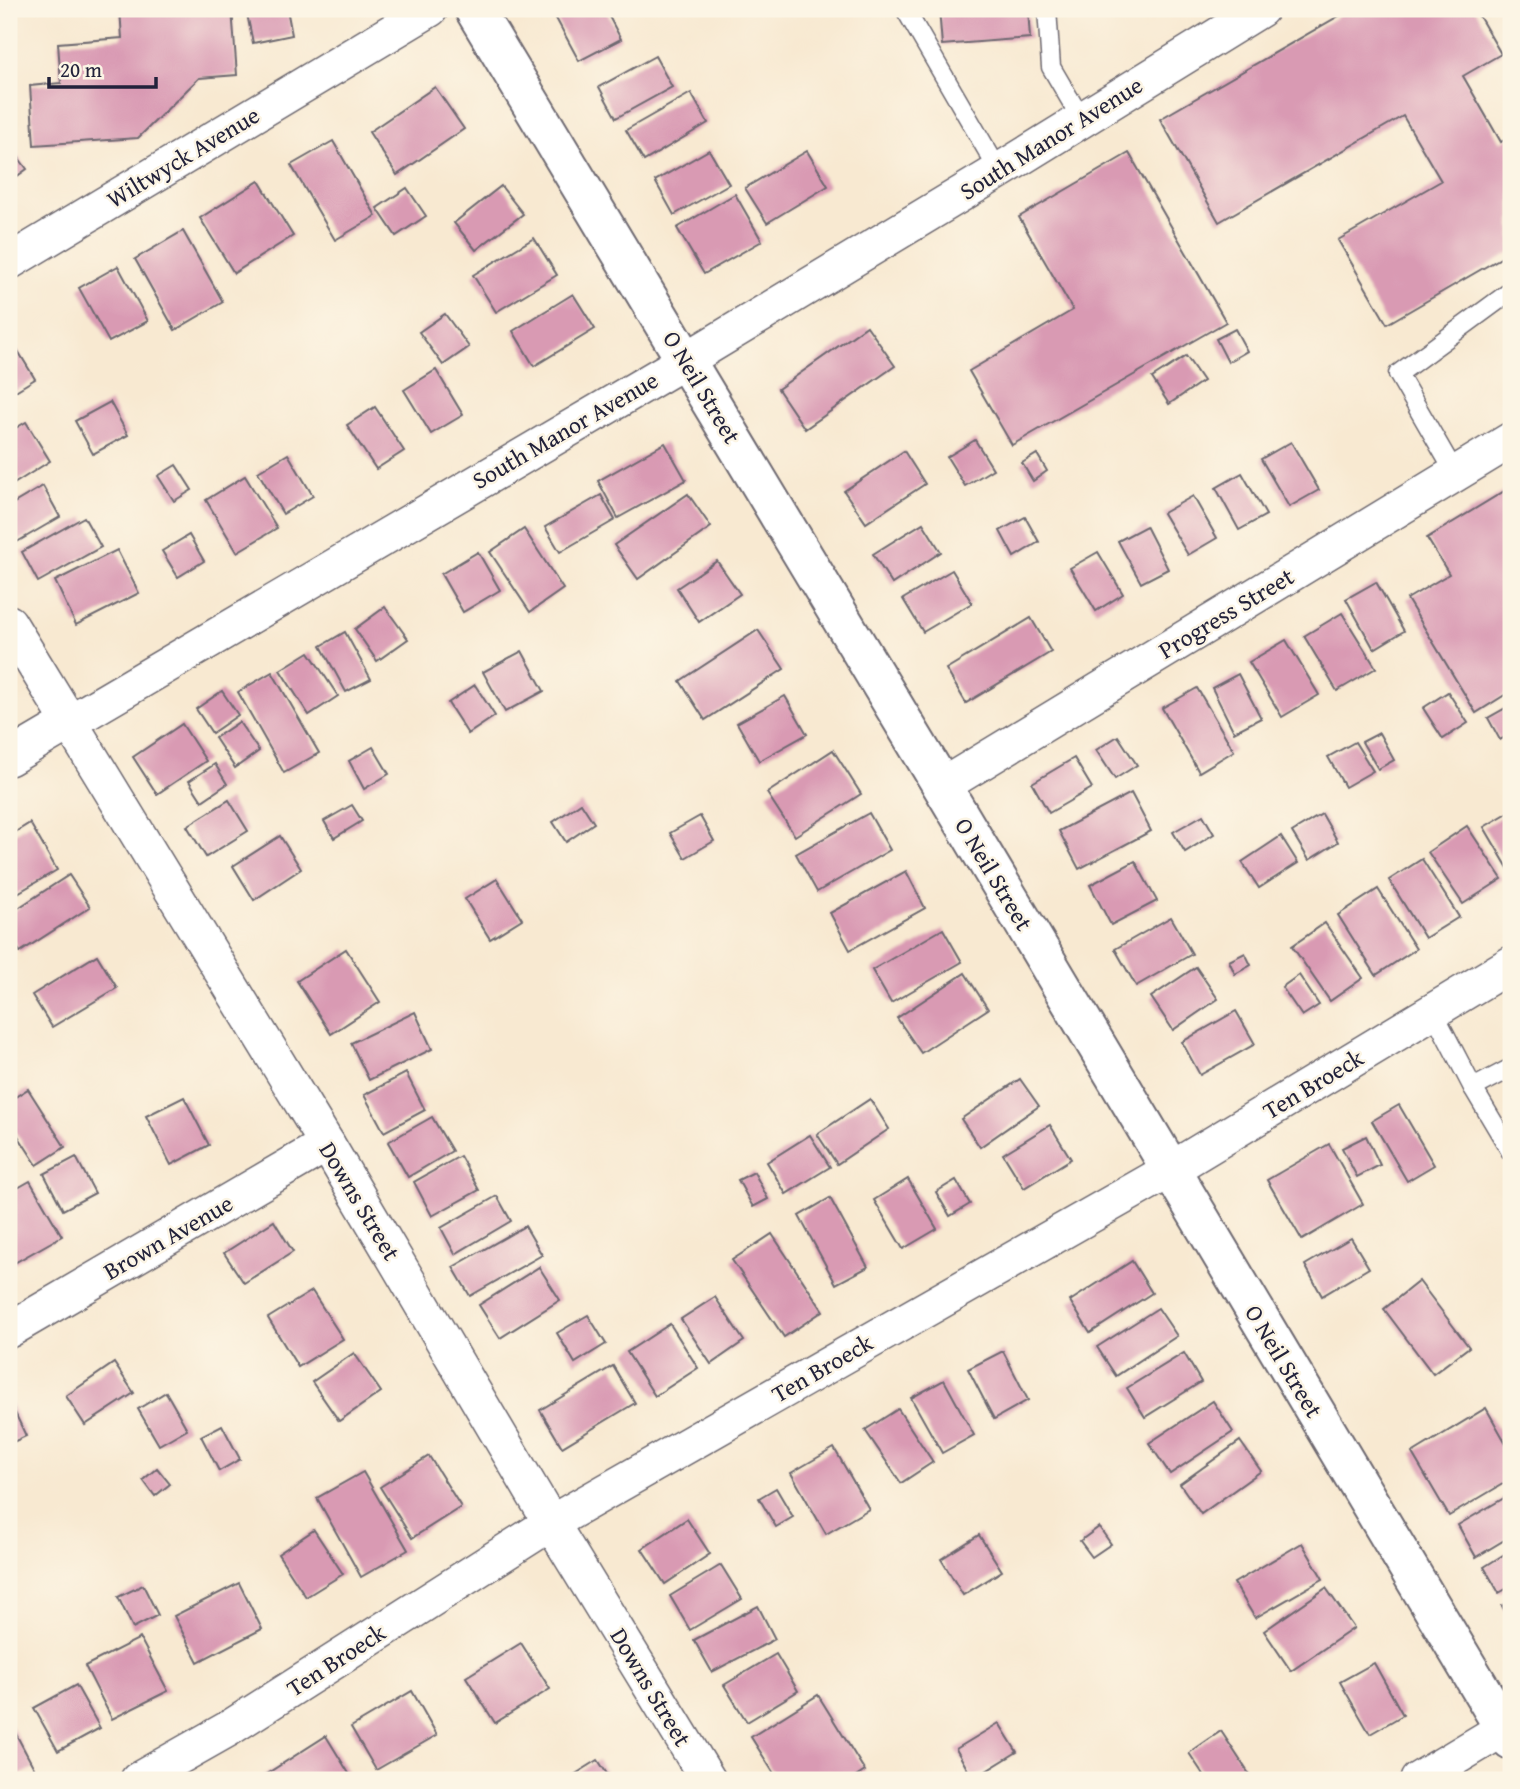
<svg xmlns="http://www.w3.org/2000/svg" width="1520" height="1789" font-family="'Gentium Book Plus',serif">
  <rect width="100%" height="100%" fill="#fcf5e5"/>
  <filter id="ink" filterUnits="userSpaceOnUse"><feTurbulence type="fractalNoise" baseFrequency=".0143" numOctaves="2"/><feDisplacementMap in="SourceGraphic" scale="14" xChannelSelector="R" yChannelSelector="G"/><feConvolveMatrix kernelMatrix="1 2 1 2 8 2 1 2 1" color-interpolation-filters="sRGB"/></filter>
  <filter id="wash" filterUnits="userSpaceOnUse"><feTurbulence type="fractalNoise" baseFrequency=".00686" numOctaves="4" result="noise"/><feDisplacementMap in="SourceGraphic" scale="28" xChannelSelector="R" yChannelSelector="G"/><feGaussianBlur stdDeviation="1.57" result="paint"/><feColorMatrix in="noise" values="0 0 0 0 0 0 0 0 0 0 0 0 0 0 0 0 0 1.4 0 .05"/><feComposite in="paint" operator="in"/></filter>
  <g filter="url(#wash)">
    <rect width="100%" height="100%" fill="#f8e9d1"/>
    <g id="blocks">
      <g fill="#d99ab3">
        <path d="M120 9H232L237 75 199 78 138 138 34 145 30 86 61 83 58 43 122 38Z"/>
        <path d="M246 9H287L292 35 253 43Z"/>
        <path d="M551 9H605L621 39 579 61Z"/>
        <path d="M939 9H1028L1030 38 942 45Z"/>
        <path d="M1351 9H1475L1501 54 1463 76 1501 142 1511 136V252L1387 324 1338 240 1441 181 1403 116 1219 222 1160 119Z"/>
        <path d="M655 56 672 87 616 118 599 87Z"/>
        <path d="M435 87 464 129 397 175 369 132Z"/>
        <path d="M691 93 708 123 644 161 626 130Z"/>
        <path d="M333 141 376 216 335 240 291 165Z"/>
        <path d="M9 145 27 169 9 182Z"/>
        <path d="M709 150 729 184 674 215 655 181Z"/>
        <path d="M807 151 828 186 767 223 745 188Z"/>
        <path d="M1129 153 1226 322 1012 445 969 371 1073 310 1019 217Z"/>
        <path d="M259 181 293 236 234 273 200 218Z"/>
        <path d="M501 186 523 214 476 250 454 223Z"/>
        <path d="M407 188 426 216 396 236 377 208Z"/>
        <path d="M735 194 762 241 704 274 677 228Z"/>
        <path d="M183 231 223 302 175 330 135 259Z"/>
        <path d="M534 238 557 275 496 312 473 275Z"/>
        <path d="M118 266 148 321 109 342 79 288Z"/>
        <path d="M573 294 595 329 534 366 513 331Z"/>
        <path d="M445 314 469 347 443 365 419 332Z"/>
        <path d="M867 326 895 366 805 429 778 389Z"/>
        <path d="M1235 329 1247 351 1228 362 1216 339Z"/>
        <path d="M9 336 35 379 9 395Z"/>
        <path d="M1186 356 1203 381 1169 404 1152 378Z"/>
        <path d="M436 370 463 415 431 434 404 390Z"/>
        <path d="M110 402 128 435 93 454 75 421Z"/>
        <path d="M375 407 404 451 376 469 347 425Z"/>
        <path d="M26 422 50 461 9 487V432Z"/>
        <path d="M975 440 993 469 965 486 947 457Z"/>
        <path d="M1291 442 1319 490 1289 507 1261 459Z"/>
        <path d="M665 443 686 480 618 518 598 481Z"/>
        <path d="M904 451 925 484 866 523 844 491Z"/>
        <path d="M288 454 313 496 283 514 258 472Z"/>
        <path d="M1037 454 1047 471 1033 481 1022 463Z"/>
        <path d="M176 465 192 490 174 501 158 476Z"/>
        <path d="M1242 473 1266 515 1239 530 1216 488Z"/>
        <path d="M245 476 277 528 237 552 206 500Z"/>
        <path d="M43 486 60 517 17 542 9 528V506Z"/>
        <path d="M1511 487V691L1476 713 1407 599 1449 574 1427 538Z"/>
        <path d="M688 494 711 527 638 579 614 545Z"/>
        <path d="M601 495 615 520 560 552 545 527Z"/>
        <path d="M1193 496 1217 538 1188 555 1163 513Z"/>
        <path d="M84 517 101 547 38 582 22 552Z"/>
        <path d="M1025 517 1039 542 1014 557 1000 531Z"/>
        <path d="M923 523 941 552 892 584 873 554Z"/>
        <path d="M1146 526 1168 569 1141 583 1118 541Z"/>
        <path d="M524 529 563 589 530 612 490 552Z"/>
        <path d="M189 535 204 561 178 577 162 551Z"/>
        <path d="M117 550 139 593 76 625 55 581Z"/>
        <path d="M478 552 500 590 463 612 441 574Z"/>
        <path d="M1098 552 1123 594 1096 611 1070 568Z"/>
        <path d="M717 561 740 594 699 622 677 588Z"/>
        <path d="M952 570 972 603 923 632 903 599Z"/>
        <path d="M1376 582 1404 631 1374 649 1346 599Z"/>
        <path d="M385 607 408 639 377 661 355 629Z"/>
        <path d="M1342 613 1376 668 1337 691 1304 636Z"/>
        <path d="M1031 618 1051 652 966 703 946 669Z"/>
        <path d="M758 630 784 669 705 720 680 681Z"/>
        <path d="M345 632 371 679 346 692 321 646Z"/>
        <path d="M1286 640 1319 695 1282 717 1249 662Z"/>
        <path d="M522 651 544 691 505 712 483 672Z"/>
        <path d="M309 652 338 696 309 715 280 670Z"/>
        <path d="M272 672 319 753 284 773 238 692Z"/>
        <path d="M1238 674 1261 718 1234 732 1212 688Z"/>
        <path d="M475 685 495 716 468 734 448 703Z"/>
        <path d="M1197 688 1234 751 1199 772 1162 708Z"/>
        <path d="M222 691 238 715 212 733 196 709Z"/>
        <path d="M1448 692 1468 723 1443 739 1423 708Z"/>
        <path d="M785 696 807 734 759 761 737 723Z"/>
        <path d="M1511 705V734L1500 740 1488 718Z"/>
        <path d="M239 722 259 751 235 768 215 738Z"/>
        <path d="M182 724 206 761 157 794 133 757Z"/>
        <path d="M1379 733 1394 760 1378 769 1362 742Z"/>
        <path d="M1118 736 1137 765 1115 779 1096 750Z"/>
        <path d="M1355 742 1373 771 1345 787 1328 757Z"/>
        <path d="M373 747 389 774 364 789 349 761Z"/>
        <path d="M833 750 861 794 795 836 767 793Z"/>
        <path d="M1074 758 1092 788 1049 813 1032 783Z"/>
        <path d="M215 764 227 784 202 801 189 781Z"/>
        <path d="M1131 793 1151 831 1079 869 1059 831Z"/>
        <path d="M229 800 248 831 206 857 187 826Z"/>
        <path d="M581 803 594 823 566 842 553 822Z"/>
        <path d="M352 805 362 821 334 838 324 821Z"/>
        <path d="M1511 811V873L1484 827Z"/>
        <path d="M869 813 890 850 817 892 796 854Z"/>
        <path d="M1322 814 1338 842 1309 860 1292 832Z"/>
        <path d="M1203 815 1214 834 1185 852 1173 832Z"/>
        <path d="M700 816 714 841 685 858 670 833Z"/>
        <path d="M30 823 57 870 9 898V836Z"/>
        <path d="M1467 826 1502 879 1463 904 1428 852Z"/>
        <path d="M280 836 301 869 254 900 233 866Z"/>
        <path d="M1281 836 1298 863 1259 888 1242 862Z"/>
        <path d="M1422 859 1459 917 1425 938 1389 880Z"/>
        <path d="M1135 861 1157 901 1111 925 1090 885Z"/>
        <path d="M906 871 925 908 850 950 830 913Z"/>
        <path d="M69 875 90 907 20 952 9 934V914Z"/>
        <path d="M497 879 522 919 490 939 465 899Z"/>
        <path d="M1378 889 1416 949 1376 975 1338 915Z"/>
        <path d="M1171 917 1192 954 1136 986 1115 949Z"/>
        <path d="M1325 923 1363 978 1330 1001 1292 946Z"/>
        <path d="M943 929 962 962 891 1003 872 970Z"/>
        <path d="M346 949 380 1002 331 1034 297 981Z"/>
        <path d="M1245 953 1251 965 1235 974 1229 961Z"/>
        <path d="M97 955 117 988 52 1027 32 995Z"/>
        <path d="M1196 967 1218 999 1173 1030 1151 997Z"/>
        <path d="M965 973 988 1009 921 1053 897 1018Z"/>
        <path d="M1299 975 1319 1005 1302 1016 1282 987Z"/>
        <path d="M1236 1011 1255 1044 1200 1075 1182 1042Z"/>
        <path d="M415 1012 432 1049 369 1080 351 1043Z"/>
        <path d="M406 1073 425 1110 384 1132 364 1095Z"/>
        <path d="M1020 1079 1039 1106 980 1147 961 1119Z"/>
        <path d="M28 1089 65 1147 37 1165 9 1122V1101Z"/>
        <path d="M184 1097 209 1145 171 1165 146 1116Z"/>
        <path d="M870 1099 889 1129 837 1164 817 1134Z"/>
        <path d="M1399 1105 1434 1165 1407 1181 1372 1121Z"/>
        <path d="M432 1117 452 1151 408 1177 388 1142Z"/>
        <path d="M1050 1125 1071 1159 1024 1188 1003 1154Z"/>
        <path d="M810 1135 830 1167 786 1194 767 1162Z"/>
        <path d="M1366 1136 1380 1165 1357 1177 1342 1148Z"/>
        <path d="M1329 1144 1363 1204 1302 1240 1267 1180Z"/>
        <path d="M460 1156 479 1190 432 1216 414 1182Z"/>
        <path d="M76 1157 95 1193 63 1210 44 1174Z"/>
        <path d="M754 1172 768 1199 753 1207 738 1180Z"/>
        <path d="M908 1179 937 1229 903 1249 874 1200Z"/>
        <path d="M956 1180 970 1204 950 1216 936 1192Z"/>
        <path d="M30 1181 62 1236 9 1266V1193Z"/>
        <path d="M497 1196 511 1221 455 1254 441 1228Z"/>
        <path d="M830 1198 868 1267 836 1284 799 1216Z"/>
        <path d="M274 1221 293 1252 244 1283 224 1253Z"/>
        <path d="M525 1226 542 1255 470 1296 453 1267Z"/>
        <path d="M772 1234 823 1311 784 1337 732 1260Z"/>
        <path d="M1351 1238 1369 1268 1322 1296 1305 1265Z"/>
        <path d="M1132 1261 1152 1293 1090 1333 1070 1301Z"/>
        <path d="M539 1267 560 1300 500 1338 479 1305Z"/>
        <path d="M1419 1281 1469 1347 1433 1374 1384 1309Z"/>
        <path d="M312 1291 343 1339 298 1367 268 1318Z"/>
        <path d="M715 1297 744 1341 711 1364 681 1319Z"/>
        <path d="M1158 1308 1177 1336 1116 1376 1097 1347Z"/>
        <path d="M588 1315 606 1344 575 1363 557 1333Z"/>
        <path d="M670 1324 698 1368 655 1396 627 1352Z"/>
        <path d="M1003 1351 1028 1400 994 1419 968 1369Z"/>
        <path d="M354 1353 381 1392 339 1421 312 1382Z"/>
        <path d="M1184 1353 1201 1382 1145 1417 1127 1388Z"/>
        <path d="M114 1363 134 1393 85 1425 66 1396Z"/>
        <path d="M613 1366 635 1403 562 1447 540 1410Z"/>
        <path d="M944 1380 974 1435 942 1453 911 1398Z"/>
        <path d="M166 1392 187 1429 159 1445 138 1409Z"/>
        <path d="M9 1400 26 1436 9 1444Z"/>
        <path d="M1213 1401 1233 1432 1170 1474 1149 1443Z"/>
        <path d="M1486 1408 1511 1452V1479L1449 1516 1412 1453Z"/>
        <path d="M898 1409 933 1462 901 1483 865 1430Z"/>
        <path d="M222 1425 240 1459 219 1471 201 1436Z"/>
        <path d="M1240 1441 1261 1471 1201 1514 1180 1484Z"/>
        <path d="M834 1448 869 1509 826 1534 791 1473Z"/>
        <path d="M429 1456 461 1507 412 1538 380 1487Z"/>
        <path d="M157 1468 170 1484 155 1496 143 1480Z"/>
        <path d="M363 1472 408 1550 361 1577 317 1498Z"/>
        <path d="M776 1488 793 1517 776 1527 759 1498Z"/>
        <path d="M1511 1494V1536L1476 1557 1458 1525Z"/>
        <path d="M687 1519 710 1554 665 1584 642 1549Z"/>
        <path d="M1099 1527 1111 1544 1092 1557 1080 1541Z"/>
        <path d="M314 1530 343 1574 306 1597 278 1554Z"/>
        <path d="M979 1535 1002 1571 963 1595 941 1559Z"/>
        <path d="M1302 1543 1323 1579 1255 1618 1234 1583Z"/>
        <path d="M1511 1550V1586L1499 1593 1484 1567Z"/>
        <path d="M721 1565 742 1599 690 1630 670 1596Z"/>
        <path d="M239 1583 262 1629 198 1662 174 1616Z"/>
        <path d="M143 1585 158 1615 133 1628 118 1597Z"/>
        <path d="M1326 1588 1354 1628 1291 1671 1264 1631Z"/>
        <path d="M1511 1601V1622L1502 1606Z"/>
        <path d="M758 1606 775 1639 712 1672 694 1640Z"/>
        <path d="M140 1638 168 1691 112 1719 85 1666Z"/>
        <path d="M521 1643 550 1689 495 1723 466 1677Z"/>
        <path d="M776 1654 798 1691 747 1722 724 1685Z"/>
        <path d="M1374 1663 1403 1715 1370 1734 1340 1682Z"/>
        <path d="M76 1685 100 1728 58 1751 34 1708Z"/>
        <path d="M412 1691 437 1735 376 1770 351 1727Z"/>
        <path d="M818 1695 865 1771 851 1780H778L751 1737Z"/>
        <path d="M9 1721 34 1768 10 1780H9Z"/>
        <path d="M999 1723 1017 1752 973 1779 956 1749Z"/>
        <path d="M1221 1731 1253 1780H1207L1189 1753Z"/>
        <path d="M326 1736 353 1780H257Z"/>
        <path d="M598 1760 611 1780H566Z"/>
      </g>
    </g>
  </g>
  <g filter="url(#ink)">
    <use href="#blocks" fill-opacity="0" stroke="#6d6870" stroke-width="2"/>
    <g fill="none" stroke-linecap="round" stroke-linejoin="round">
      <g stroke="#6d6870" stroke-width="21">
        <g id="lane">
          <path d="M905 9 999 171"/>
          <path d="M1047 9 1051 67 1082 120"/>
          <path d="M1455 473 1398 374 1511 291"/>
          <path d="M1433 1011 1473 1088 1511 1152"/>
          <path d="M1473 1088 1511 1068"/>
        </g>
      </g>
      <g stroke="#6d6870" stroke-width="38">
        <g id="street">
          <path d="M9 262 430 9"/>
          <path d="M9 623 327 1144 551 1523 708 1780"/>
          <path d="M9 758 686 360 999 171 1261 9"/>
          <path d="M942 786 1511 440"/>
          <path d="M9 1330 327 1144"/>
          <path d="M138 1780 228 1729 551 1523 1170 1170 1511 964"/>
          <path d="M1418 1780 1511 1724"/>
        </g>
      </g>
      <g stroke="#6d6870" stroke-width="42">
        <path id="secondary" d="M474 9 942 786 1511 1740"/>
      </g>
      <use href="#lane" stroke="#fff" stroke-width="18"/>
      <use href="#street" stroke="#fff" stroke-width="35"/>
      <use href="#secondary" stroke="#fff" stroke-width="38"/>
    </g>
  </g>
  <g text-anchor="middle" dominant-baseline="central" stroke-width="5" stroke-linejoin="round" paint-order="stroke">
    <g font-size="24" fill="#22223b" stroke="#fcf5e5">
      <text transform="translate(1051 138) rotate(-32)">South Manor Avenue</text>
      <text transform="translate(183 157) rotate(-31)">Wiltwyck Avenue</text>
      <text transform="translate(702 387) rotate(59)">O Neil Street</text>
      <text transform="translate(565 430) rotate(-30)">South Manor Avenue</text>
      <text transform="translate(1226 613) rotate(-31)">Progress Street</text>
      <text transform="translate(994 874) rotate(59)">O Neil Street</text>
      <text transform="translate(1313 1084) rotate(-31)">Ten Broeck</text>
      <text transform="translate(360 1201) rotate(59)">Downs Street</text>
      <text transform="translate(168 1237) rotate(-30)">Brown Avenue</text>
      <text transform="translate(1284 1361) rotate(59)">O Neil Street</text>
      <text transform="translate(822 1368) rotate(-30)">Ten Broeck</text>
      <text transform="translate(336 1660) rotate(-33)">Ten Broeck</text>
      <text transform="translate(651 1687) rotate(59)">Downs Street</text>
    </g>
  </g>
  <rect width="1520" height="1789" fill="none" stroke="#fcf5e5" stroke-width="35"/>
  <path d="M49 77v10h107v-10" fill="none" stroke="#22223b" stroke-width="3.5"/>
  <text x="60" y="77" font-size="21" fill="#22223b" stroke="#fcf5e5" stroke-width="5" paint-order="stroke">20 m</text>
</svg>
